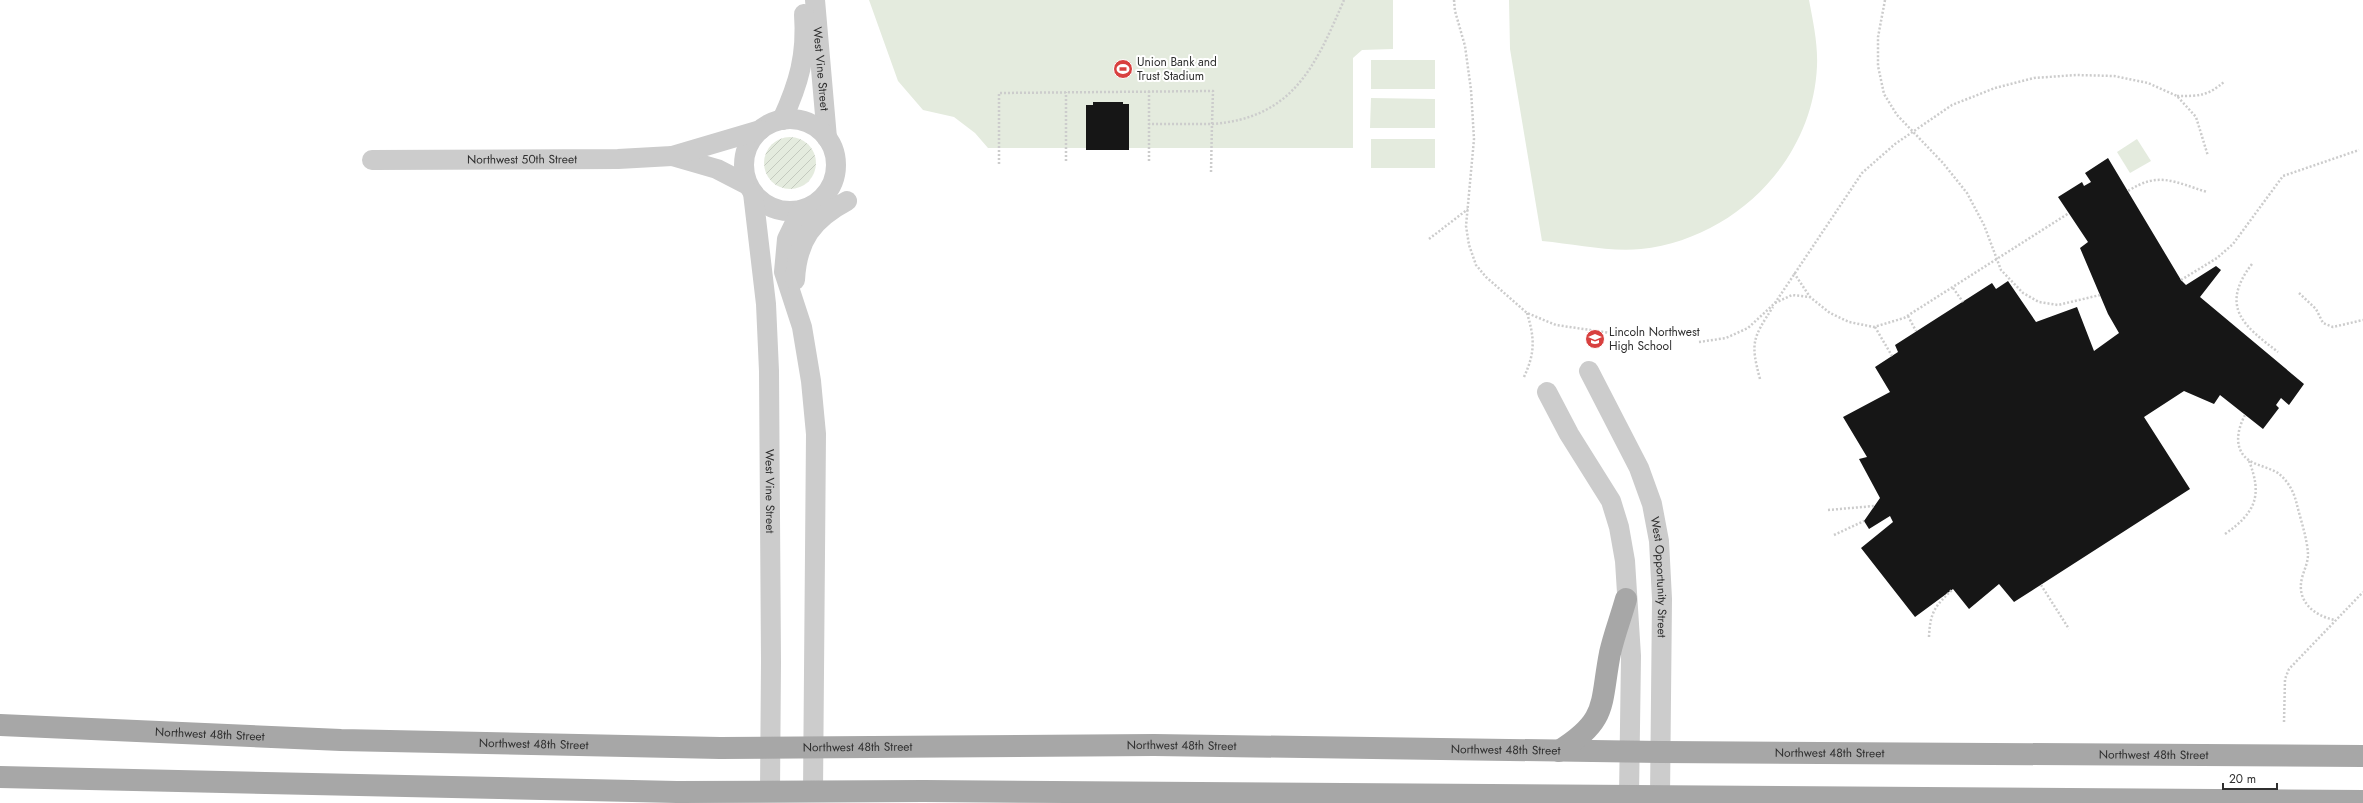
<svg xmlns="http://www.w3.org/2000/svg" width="2363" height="803" font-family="Jost,sans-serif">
  <defs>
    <pattern id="garden-furrows" width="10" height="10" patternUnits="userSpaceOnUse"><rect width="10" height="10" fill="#e4ebde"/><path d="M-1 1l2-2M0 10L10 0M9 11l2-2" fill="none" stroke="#c4cabf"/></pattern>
  </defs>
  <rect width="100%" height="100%" fill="#fff"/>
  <g fill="#e4ebde">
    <path d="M869 0H1393V49L1362 50 1353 58V148H988L975 133 954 117 923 110 898 81Z"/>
    <path d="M1509 0H1809C1813 21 1818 44 1817 66 1813 161 1734 239 1641 249 1609 252 1574 244 1542 241L1510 49Z"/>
    <rect x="1371" y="60" width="64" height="29"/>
    <path d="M1371 98 1435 99V128H1370Z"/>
    <rect x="1371" y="139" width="64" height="29"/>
    <path d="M2137 139 2151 161 2130 173 2117 152Z"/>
  </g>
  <circle fill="url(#garden-furrows)" cx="790" cy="163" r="26"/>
  <g fill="#161616">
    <path d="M1093 102H1123V104H1129V150H1086V105H1093Z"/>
    <path d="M2108 158 2181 280 2186 285 2216 266 2221 270 2200 297 2304 384 2289 405 2281 398 2276 405 2279 408 2263 429 2220 395 2214 404 2184 391 2144 417 2190 489 2014 602 1999 584 1969 609 1953 589 1915 617 1861 548 1893 522 1890 516 1869 529 1864 521 1880 498 1859 459 1867 457 1843 417 1890 392 1875 367 1898 352 1895 345 1992 283 1996 289 2008 281 2036 322 2077 307 2094 351 2119 333 2108 314 2080 248 2088 242 2058 197 2082 182 2084 186 2091 182 2085 173Z"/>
  </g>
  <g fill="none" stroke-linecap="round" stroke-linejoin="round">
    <g stroke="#ccc" stroke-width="2.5" stroke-dasharray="2 2" stroke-linecap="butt">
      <path d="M1454 0 1455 11 1465 46 1471 90 1474 139 1466 226 1469 245 1476 265 1486 277 1527 313 1556 325 1611 333"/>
      <path d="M1885 0 1878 37V66L1884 94 1897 115 1943 163 1967 193 1984 225 2001 270 2023 293 2039 302 2058 305 2100 295"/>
      <path d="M1149 91V163"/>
      <path d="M2177 96C2200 96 2208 96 2225 81"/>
      <path d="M1066 161V92"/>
      <path d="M999 164V93L1213 91 1212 124H1149"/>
      <path d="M1211 172 1212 124C1293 118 1315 67 1344 0"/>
      <path d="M2128 191C2159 171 2174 182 2207 192"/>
      <path d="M1429 239 1468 209"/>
      <path d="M2252 264C2219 307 2244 326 2278 352"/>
      <path d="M1794 273 1810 297"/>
      <path d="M2181 280 2217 258 2233 244 2283 176 2359 150"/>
      <path d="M1953 288 1963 302"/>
      <path d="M2299 293 2316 309 2323 323 2333 327 2363 320"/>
      <path d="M1775 303 1792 295 1810 297 1830 313 1849 322 1874 327 1904 318 2069 213"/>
      <path d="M1908 316 1916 331"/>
      <path d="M1875 327 1892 356"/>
      <path d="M1699 342 1726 338 1748 328 1775 303 1862 173 1895 144 1952 105 1995 88 2034 78 2076 75 2114 76 2148 83 2177 96 2196 117 2208 156"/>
      <path d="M1524 377C1535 353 1535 339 1527 313"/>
      <path d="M1760 379C1750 342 1753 338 1773 307"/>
      <path d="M2245 415C2237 430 2233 450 2250 461 2259 466 2270 468 2278 473 2287 480 2293 490 2296 501 2300 518 2307 537 2308 554 2308 563 2304 570 2302 578 2296 601 2314 616 2335 620"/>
      <path d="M1828 510 1874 506"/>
      <path d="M2225 534C2255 513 2263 496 2249 461"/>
      <path d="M1834 535 1864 521"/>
      <path d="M2041 585 2069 629"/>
      <path d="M1929 637C1930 612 1935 606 1953 589"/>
      <path d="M2284 722 2285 679 2289 669 2363 592"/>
    </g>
    <g stroke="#ccc" stroke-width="20">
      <path id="s1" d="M815 0 827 138"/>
      <circle cx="790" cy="165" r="46"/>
      <path d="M782 120C799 83 807 55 804 14"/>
      <path d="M672 156 717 169 748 185"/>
      <path id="s2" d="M372 160 618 159 672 156 760 130"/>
      <path id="s3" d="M753 193 766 304 769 371 771 662 770 791"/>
      <path d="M801 210 787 239 784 272 802 327 811 381 816 434 813 792"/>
      <path d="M795 280C797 240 813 219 847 201"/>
      <path id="s4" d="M1589 371 1639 468 1652 504 1659 541 1662 599 1660 797"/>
      <path d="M1547 392 1569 434 1611 501 1619 527 1625 561 1631 656 1629 797"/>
    </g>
    <g stroke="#a7a7a7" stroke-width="22">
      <path id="s5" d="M0 725 341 740 720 748 1154 745 1661 752 2363 756"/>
      <path d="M1559 751C1609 720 1600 704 1610 653 1614 635 1621 617 1626 599"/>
      <path d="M0 777 677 792 924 791 2363 801"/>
    </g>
  </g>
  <defs>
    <g id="stadium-disc" transform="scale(1)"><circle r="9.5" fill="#d8403f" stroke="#fff"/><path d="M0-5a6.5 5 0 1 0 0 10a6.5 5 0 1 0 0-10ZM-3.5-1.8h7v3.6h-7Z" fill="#fff"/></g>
    <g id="school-disc" transform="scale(1)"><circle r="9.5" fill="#d8403f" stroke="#fff"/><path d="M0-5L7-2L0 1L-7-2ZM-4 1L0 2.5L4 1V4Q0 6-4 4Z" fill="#fff"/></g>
  </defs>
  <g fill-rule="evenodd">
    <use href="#stadium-disc" x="1123" y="69"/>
    <use href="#school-disc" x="1595" y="339"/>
  </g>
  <g text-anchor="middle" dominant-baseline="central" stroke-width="4" stroke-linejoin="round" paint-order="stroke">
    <g font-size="12" fill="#2f2f2f" stroke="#fff" text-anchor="start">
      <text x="1137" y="62">Union Bank and<tspan x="1137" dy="14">Trust Stadium</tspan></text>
      <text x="1609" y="332">Lincoln Northwest<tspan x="1609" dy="14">High School</tspan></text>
    </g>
    <g font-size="12" fill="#2f2f2f" stroke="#fff">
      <text stroke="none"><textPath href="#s1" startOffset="69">West Vine Street</textPath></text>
      <text stroke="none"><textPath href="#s2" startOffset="150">Northwest 50th Street</textPath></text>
      <text stroke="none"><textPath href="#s3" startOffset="299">West Vine Street</textPath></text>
      <text stroke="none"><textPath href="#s4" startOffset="221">West Opportunity Street</textPath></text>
      <text stroke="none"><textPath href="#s5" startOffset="210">Northwest 48th Street</textPath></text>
      <text stroke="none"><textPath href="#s5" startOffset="534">Northwest 48th Street</textPath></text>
      <text stroke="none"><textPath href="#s5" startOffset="1182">Northwest 48th Street</textPath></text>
      <text stroke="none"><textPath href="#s5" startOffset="858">Northwest 48th Street</textPath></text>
      <text stroke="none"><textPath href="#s5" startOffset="1506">Northwest 48th Street</textPath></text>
      <text stroke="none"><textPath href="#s5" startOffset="1830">Northwest 48th Street</textPath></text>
      <text stroke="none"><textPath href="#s5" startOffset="2154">Northwest 48th Street</textPath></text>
    </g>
  </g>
  <path d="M2223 783v6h54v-6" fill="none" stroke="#2f2f2f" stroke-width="2"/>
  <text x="2229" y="783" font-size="12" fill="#2f2f2f" stroke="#ffffff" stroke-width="3" paint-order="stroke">20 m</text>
</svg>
